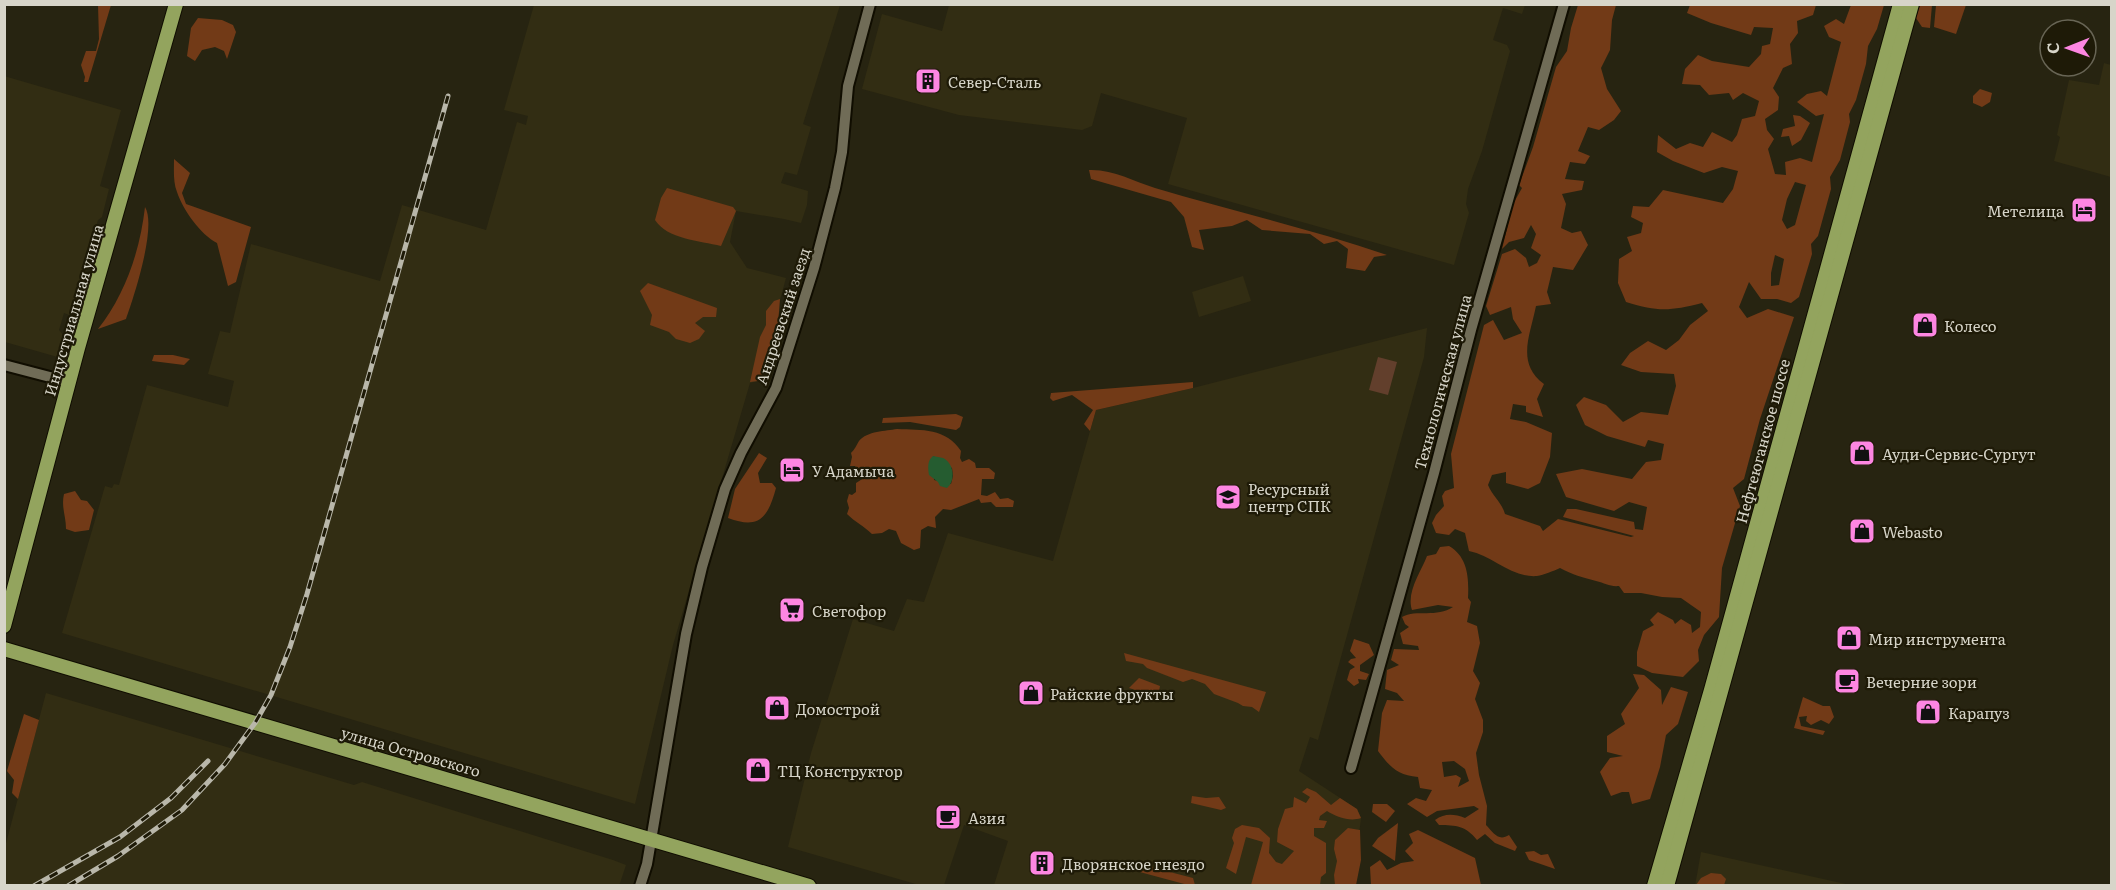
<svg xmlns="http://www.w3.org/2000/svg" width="2116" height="890" font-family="Literata,serif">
  <rect width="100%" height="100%" fill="#272411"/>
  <g fill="#322d13">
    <path d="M534 5H840L803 124 811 127 797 175 785 172 781 183 808 191 807 205 801 223 784 219 736 211 730 242 747 268 786 278 758 381 750 383 673 645 635 804 62 633 105 486 112 488 114 484 119 485 147 385 228 407 234 381 208 374 220 331 230 333 251 244 380 281 402 205 486 230 517 122 526 125 528 116 504 110Z"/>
    <path d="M949 5V4L1525 5 1522 14 1503 8 1493 40 1507 45 1510 51 1482 151 1468 189 1466 204 1469 213 1454 265 1168 184 1187 118 1101 93 1092 126 1082 130 959 115 862 89 882 14 942 31Z"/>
    <path d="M2104 63 2111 65V177L2054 161 2060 137 2057 135 2069 80 2099 85Z"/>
    <path d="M4 76 121 110 100 186 109 189 102 217 98 220 95 230 97 235 72 316 64 313 59 330 68 341 61 358 5 342Z"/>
    <path d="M1243 276 1251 301 1199 317 1192 292Z"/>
    <path d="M1427 328 1424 357 1318 740 1310 737 1299 771 1357 809 1361 818 1353 885H994L1008 841 964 825 944 885H919L788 847 811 753 853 619 894 631 907 599 924 602 948 533 1053 561 1096 410 1193 388Z"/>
    <path d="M46 693 354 785 362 782 613 860 626 865 619 886H5V847Z"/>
    <path d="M1701 852 1850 885 1695 886Z"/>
  </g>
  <path fill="#623f2c" d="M1378 357 1397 362 1388 395 1369 390Z"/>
  <g fill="#723a17" fill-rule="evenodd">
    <path d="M98 5H111L88 82H84L85 77 81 65 86 51H96L99 39Z"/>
    <path d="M1578 5H1616L1612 20 1610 50 1601 68 1607 89 1621 111 1614 120 1599 130 1588 127 1578 151 1590 156 1585 164 1570 162 1565 179 1584 181 1582 190 1562 194 1566 204 1561 228 1572 233 1581 231 1588 245 1573 270 1553 267 1547 292 1551 304 1536 306C1530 336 1516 363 1544 384L1537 399 1543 417 1526 412V406L1513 404 1510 419 1526 422 1552 433 1550 457 1540 483 1528 489 1506 483V472L1492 475 1488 485C1493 497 1501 501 1505 514L1540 526 1543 531 1558 519 1631 537 1634 536 1563 517 1567 509H1576L1634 522 1635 529 1643 530 1647 507 1629 502 1614 511 1566 497 1556 474 1582 469 1632 479 1646 462 1661 460 1664 444 1648 440 1645 447 1607 436 1585 425 1576 405 1584 397 1606 405 1623 422 1641 412 1668 415 1676 386 1674 374 1641 372 1621 365 1630 353 1648 341 1666 350 1679 340 1690 325 1708 311 1702 303C1670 311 1658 312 1626 302L1618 283 1619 259 1632 251 1627 237 1641 233 1643 223 1631 217 1633 206 1649 207 1663 190 1723 203 1733 189 1738 171 1722 167 1704 173 1673 161 1657 152 1658 135 1676 149 1690 143 1703 147 1712 132 1732 142 1737 135 1742 119 1755 116 1759 101 1743 93 1733 100 1729 93 1709 95 1700 85 1682 84 1685 69 1698 55 1712 61 1749 67 1761 54 1762 46 1770 44 1773 28 1754 27 1751 35 1711 23 1687 13 1690 5H1816L1813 15 1797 21 1798 33 1790 44 1792 64 1783 68 1773 88 1779 97 1778 110 1765 119 1767 130 1774 139 1768 149 1775 174 1786 175 1785 162 1800 158 1812 162 1824 114 1816 116 1797 102 1807 94 1821 91 1827 96 1841 42 1829 37 1824 26 1836 19 1844 24 1851 5H1884L1877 29 1868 46 1866 64 1856 100 1849 114 1850 122 1840 160 1830 177 1831 189 1818 236 1811 244 1812 254 1799 297 1791 303 1777 299H1761L1749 282 1739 307 1747 318 1768 309 1794 317 1760 419 1744 479 1733 488 1740 506 1722 568 1719 617 1704 635 1698 650 1699 661 1683 677 1652 673 1637 666V652L1643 631 1654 625 1650 620 1658 612 1673 620 1675 624 1681 619 1691 625 1692 633 1700 627 1701 612 1681 598 1662 597 1641 593H1624L1619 586C1610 587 1605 583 1596 581 1581 577 1574 575 1560 568 1553 571 1544 575 1537 576 1512 578 1493 556 1469 551L1465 533 1455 529 1449 535 1436 533 1432 523 1436 515 1444 506 1442 496 1445 491 1454 488 1451 454 1484 325 1493 320 1504 340 1522 333 1513 319 1511 307 1490 315 1486 306 1502 254 1515 249 1526 258 1529 267 1537 263 1541 255 1531 248 1536 234 1531 225 1524 238 1509 242 1502 249 1513 204 1522 188 1519 185 1533 147 1556 67 1567 51 1571 28ZM1795 182 1806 185 1795 225 1787 229 1782 220 1787 199ZM1775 255 1784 259 1779 285 1771 286V273Z"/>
    <path d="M1920 5H1932L1930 28 1922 27 1916 18Z"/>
    <path d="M1936 5H1966L1956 34 1934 27Z"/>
    <path d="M198 18 222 20 233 25 236 32 227 59 224 51 215 47 202 50 195 61 187 56 191 28Z"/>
    <path d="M1980 89 1992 93 1990 102 1982 107 1973 103V96Z"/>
    <path d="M1793 115 1800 116 1810 123 1801 140 1792 146 1789 136 1781 137 1783 129 1795 126Z"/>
    <path d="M174 159 190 173 182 193 186 204 251 227 236 282 228 286 217 243C201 235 183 210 177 192 173 182 174 170 174 159Z"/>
    <path d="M1089 170C1113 169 1133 181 1155 188 1232 211 1311 229 1387 255L1374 257 1365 271 1346 268 1348 249 1337 241 1324 244 1310 234 1262 230 1247 220 1232 226 1199 230 1204 250 1192 247 1184 217 1171 202 1091 179Z"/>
    <path d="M667 188 733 207 736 211 721 246C700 241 667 239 655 220L661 198Z"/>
    <path d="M145 207C157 226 134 297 126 319L98 329C125 295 140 251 145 207Z"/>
    <path d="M648 283 717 308 716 317H703L695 323 705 331 699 339 690 343 676 339 669 332 650 325 652 315 640 291Z"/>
    <path d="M780 299 777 337 771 343 764 372 758 381 750 382 760 337 766 325V311L774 301Z"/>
    <path d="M154 355H173L190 359 184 365 152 361Z"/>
    <path d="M1193 382V388L1096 410 1090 431 1084 424 1093 410 1072 395 1053 401 1050 398 1051 393Z"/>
    <path d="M956 414 963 417 960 427 956 430 910 422 882 423 883 418Z"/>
    <path d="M897 429C922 430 946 428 961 451L960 458 962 462 969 459 975 463 976 468H989L995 473 994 479H982L981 495 987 496 995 492 1000 499 1008 498 1014 501 1013 507H996L991 502 981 503 979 499 951 510 943 509 935 517 936 528 928 526 921 530 920 548 914 550 901 543 896 531 889 529 882 533 872 534C864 526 855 522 847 514L849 508 847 501 849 494 852 495 856 492V483L867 476 859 474 855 466H850L852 457 851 453C855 449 856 446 859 441 867 431 886 431 897 429ZM933 456 952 468 953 476 951 484 934 480Z"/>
    <path d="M759 453 767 458 758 473 760 483H772L776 488C768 517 760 530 728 518L735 489Z"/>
    <path d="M75 491 81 500 87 501 94 510 89 530 75 532 66 529C66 516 61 507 64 494Z"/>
    <path d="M1449 546C1468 557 1469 578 1468 598L1471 602 1467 622 1477 626 1480 643 1473 671 1480 683 1475 699 1483 720V732L1476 753 1479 775 1487 806 1486 825C1493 832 1498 842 1509 835L1517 847 1515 851 1495 843 1485 834 1477 840C1466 826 1456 825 1439 825L1435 820C1445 813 1454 814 1465 818L1479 809 1474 806 1437 811 1427 817 1407 804 1416 798 1426 801 1432 790 1420 788 1418 777C1397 775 1390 767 1378 751L1382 713 1387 700 1404 701 1397 693 1385 689 1387 670 1399 665 1391 660 1394 649 1419 650 1418 646 1403 644 1400 633 1409 627 1405 624 1402 617C1416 609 1437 618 1453 607L1438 605 1412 610C1406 592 1421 572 1427 556L1436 554 1440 547ZM1454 761 1465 769 1469 781 1458 787 1461 778 1456 775 1444 777 1442 762Z"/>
    <path d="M1354 639 1369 644 1374 655 1360 665V671L1369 674 1366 680 1358 679 1359 683 1354 686 1347 680 1350 670 1355 667 1348 662 1351 659 1356 658 1350 651Z"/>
    <path d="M1124 653 1266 692 1259 712 1252 707 1243 706 1238 703 1214 694 1205 684 1192 679 1183 682 1147 668 1143 664 1126 661Z"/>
    <path d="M1633 674 1644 675 1661 690 1662 705 1671 687 1688 692 1678 724 1666 735 1660 767 1650 799 1632 804 1629 792H1622L1611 796 1600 772 1610 758 1623 756 1607 752V736L1625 724 1621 714 1639 688Z"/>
    <path d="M1139 678 1160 686 1158 697 1129 688Z"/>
    <path d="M1803 697 1823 706H1830L1834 717 1829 724 1821 720 1811 725 1806 721 1807 716 1799 717 1801 726 1825 731 1823 735 1794 728Z"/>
    <path d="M24 714 39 720 18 799 12 793 14 780 7 771Z"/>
    <path d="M1307 788 1316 792 1331 805 1340 798 1357 809 1361 818C1350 822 1337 817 1327 811L1320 816 1319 820 1327 821 1324 828H1314V836L1326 843V873L1321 877 1320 885H1251L1263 842 1246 837 1236 874 1226 868 1234 843 1232 838 1235 829 1242 825 1259 828 1270 838 1269 853 1276 862 1282 864 1294 851 1277 842 1278 829 1285 809 1293 807 1294 797 1306 803 1310 797 1302 792Z"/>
    <path d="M1192 796 1206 798 1219 797 1226 808 1221 810 1191 803Z"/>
    <path d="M1373 804H1387L1395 811 1386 822 1372 812Z"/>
    <path d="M1398 823 1395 861 1372 846 1378 838Z"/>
    <path d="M1348 828 1360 830 1361 860 1356 885H1335L1334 875 1337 861 1334 849 1335 840Z"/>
    <path d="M1418 830 1475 858 1481 885H1371L1370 867 1380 860 1387 870 1401 863 1414 861 1405 851 1413 843 1409 834Z"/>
    <path d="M1534 851 1541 855 1548 854 1555 869 1529 860 1525 852Z"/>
    <path d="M1139 864 1193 878 1195 885H1188L1136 871Z"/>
    <path d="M1711 873 1721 874 1726 879 1724 885H1696L1701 878Z"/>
  </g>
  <path fill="#255c30" d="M933 456C936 457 940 457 943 458 954 463 956 481 947 488L940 486 938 482 929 475C928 468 927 461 933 456Z"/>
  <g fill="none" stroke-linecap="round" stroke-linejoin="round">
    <g stroke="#100d00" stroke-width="14">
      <g id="minor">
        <path d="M4 365 69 382"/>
        <path d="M1351 768 1434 473 1471 330 1564 4"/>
        <path d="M640 886 647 864 686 634 702 567 725 489 741 453 776 388 814 268 835 188 842 152 848 86 870 4"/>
      </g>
    </g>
    <g stroke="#100d00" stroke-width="16">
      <g id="major">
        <path d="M4 626 78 348 176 4"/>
        <path d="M4 649 809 886"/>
        <path d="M1654 886 1711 690 1900 4"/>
        <path d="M1667 886 1912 4"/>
      </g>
    </g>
    <use href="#minor" stroke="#706c57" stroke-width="10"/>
    <use href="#major" stroke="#93a45e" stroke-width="14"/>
    <g stroke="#b9b7aa" stroke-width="5">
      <g id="rail">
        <path d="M34 886 120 837 171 798 208 761"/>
        <path d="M68 886 118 856 182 810 225 764 255 723 271 695 290 647 307 594 448 96"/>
      </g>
    </g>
    <use href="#rail" stroke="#1e1a07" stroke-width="3" stroke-dasharray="9" stroke-linecap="butt"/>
  </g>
  <defs>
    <g id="building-square" transform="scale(1.35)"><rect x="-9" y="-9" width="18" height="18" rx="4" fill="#fd86e2" stroke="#1e1a07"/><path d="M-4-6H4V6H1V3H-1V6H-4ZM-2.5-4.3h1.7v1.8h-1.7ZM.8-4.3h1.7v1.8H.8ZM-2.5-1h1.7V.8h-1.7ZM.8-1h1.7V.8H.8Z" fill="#111"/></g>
    <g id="hotel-square" transform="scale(1.35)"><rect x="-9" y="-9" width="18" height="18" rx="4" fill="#fd86e2" stroke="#1e1a07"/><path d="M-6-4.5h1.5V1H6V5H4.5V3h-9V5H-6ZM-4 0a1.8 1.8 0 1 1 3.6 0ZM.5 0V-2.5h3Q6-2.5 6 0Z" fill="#111"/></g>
    <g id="shop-square" transform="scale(1.35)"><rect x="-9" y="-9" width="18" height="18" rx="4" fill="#fd86e2" stroke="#1e1a07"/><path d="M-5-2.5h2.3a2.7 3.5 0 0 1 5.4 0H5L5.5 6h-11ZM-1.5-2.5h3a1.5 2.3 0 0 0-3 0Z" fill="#111"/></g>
    <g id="university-square" transform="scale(1.35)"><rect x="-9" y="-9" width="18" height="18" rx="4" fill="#fd86e2" stroke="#1e1a07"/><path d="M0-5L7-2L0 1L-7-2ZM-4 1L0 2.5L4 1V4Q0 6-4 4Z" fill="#111"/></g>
    <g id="supermarket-square" transform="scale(1.35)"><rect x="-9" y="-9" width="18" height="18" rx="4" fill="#fd86e2" stroke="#1e1a07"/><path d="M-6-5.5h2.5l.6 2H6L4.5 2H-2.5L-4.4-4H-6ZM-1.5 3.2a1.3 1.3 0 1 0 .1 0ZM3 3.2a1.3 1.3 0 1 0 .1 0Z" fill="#111"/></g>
    <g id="cafe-square" transform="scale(1.35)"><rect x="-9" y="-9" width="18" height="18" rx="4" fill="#fd86e2" stroke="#1e1a07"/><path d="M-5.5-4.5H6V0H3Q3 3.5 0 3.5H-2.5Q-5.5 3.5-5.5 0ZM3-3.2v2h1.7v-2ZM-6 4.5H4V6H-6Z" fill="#111"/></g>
  </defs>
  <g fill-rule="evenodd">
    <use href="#building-square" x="928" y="81"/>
    <use href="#hotel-square" x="2084" y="210"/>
    <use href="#shop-square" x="1925" y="325"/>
    <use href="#shop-square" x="1862" y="453"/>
    <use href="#hotel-square" x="792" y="470"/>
    <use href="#university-square" x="1228" y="497"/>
    <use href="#shop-square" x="1862" y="531"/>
    <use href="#supermarket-square" x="792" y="610"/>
    <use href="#shop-square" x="1849" y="638"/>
    <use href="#cafe-square" x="1847" y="681"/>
    <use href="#shop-square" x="1031" y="693"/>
    <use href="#shop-square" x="777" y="708"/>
    <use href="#shop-square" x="1928" y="712"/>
    <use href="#shop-square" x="758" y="770"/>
    <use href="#cafe-square" x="948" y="817"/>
    <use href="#building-square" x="1042" y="863"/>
  </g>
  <g text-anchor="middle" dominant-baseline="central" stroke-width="4.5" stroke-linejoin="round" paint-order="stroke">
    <g font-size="15" fill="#d7d5c9" stroke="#1e1a07" text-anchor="start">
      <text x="948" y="81">Север-Сталь</text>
      <text x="2064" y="210" text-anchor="end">Метелица</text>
      <text x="1944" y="325">Колесо</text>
      <text x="1882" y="453">Ауди-Сервис-Сургут</text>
      <text x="812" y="470">У Адамыча</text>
      <text x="1248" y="488">Ресурсный<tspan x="1248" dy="17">центр СПК</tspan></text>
      <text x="1882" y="531">Webasto</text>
      <text x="812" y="610">Светофор</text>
      <text x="1868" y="638">Мир инструмента</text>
      <text x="1866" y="681">Вечерние зори</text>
      <text x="1050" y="693">Райские фрукты</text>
      <text x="796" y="708">Домострой</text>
      <text x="1948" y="712">Карапуз</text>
      <text x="777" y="770">ТЦ Конструктор</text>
      <text x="968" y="817">Азия</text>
      <text x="1062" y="863">Дворянское гнездо</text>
    </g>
    <g font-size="15" fill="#d7d5c9" stroke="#1e1a07">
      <text transform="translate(73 310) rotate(-74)">Индустриальная улица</text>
      <text transform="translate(782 316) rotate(-72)">Андреевский заезд</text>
      <text transform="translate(1442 382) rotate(-75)">Технологическая улица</text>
      <text transform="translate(1762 441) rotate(-75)">Нефтеюганское шоссе</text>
      <text transform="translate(411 751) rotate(16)">улица Островского</text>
    </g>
  </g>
  <rect width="2116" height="890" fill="none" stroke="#d7d5c9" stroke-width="12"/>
  <g transform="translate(2068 48) rotate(269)"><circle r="28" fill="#1e1a07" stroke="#686555" stroke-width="1.5"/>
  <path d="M0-4.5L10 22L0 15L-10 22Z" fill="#fd86e2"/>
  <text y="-9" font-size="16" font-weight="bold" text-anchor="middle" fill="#d7d5c9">С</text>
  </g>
</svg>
